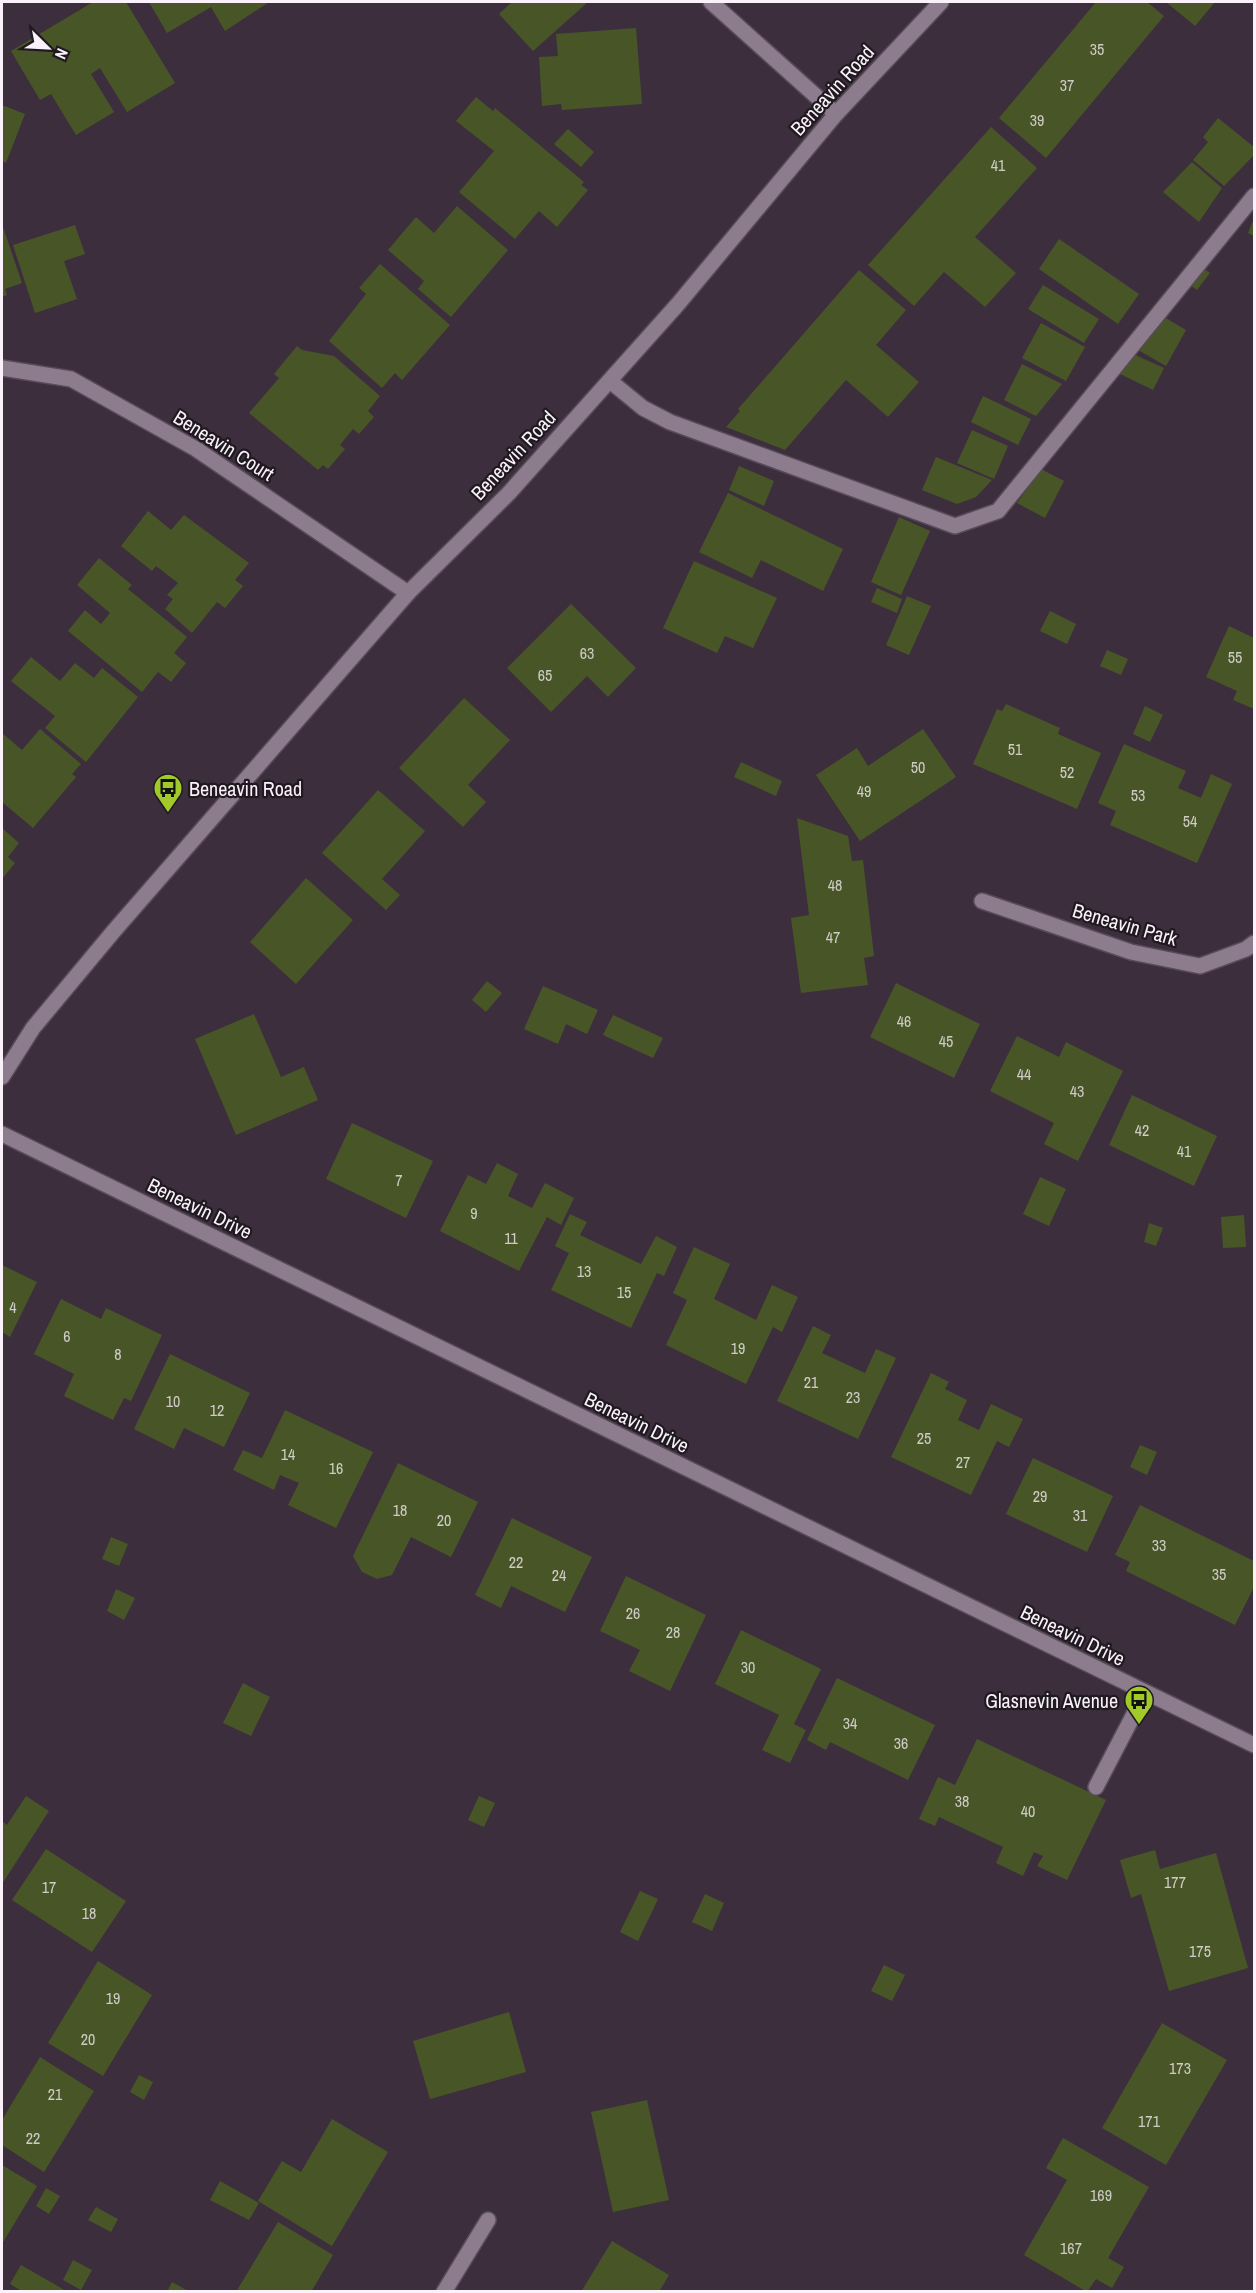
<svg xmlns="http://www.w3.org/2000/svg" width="1256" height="2293" font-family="'Archivo Narrow',sans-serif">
  <rect width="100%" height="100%" fill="#3c2e3d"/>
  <g fill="#485627">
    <path d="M93 2H126L175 83 127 112 100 68 91 74 114 112 76 135 51 94 40 100 11 51Z"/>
    <path d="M149 2H269L225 31 211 7 167 33Z"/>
    <path d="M512 2H588L533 51 499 14Z"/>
    <path d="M1096 2H1147L1164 16 1046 158 999 118Z"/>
    <path d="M1166 2H1215L1195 26Z"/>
    <path d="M636 28 642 104 562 110 561 104 542 106 539 57 558 56 556 34Z"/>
    <path d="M476 97 493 111 495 108 584 182 581 185 588 190 557 227 539 211 515 239 459 192 494 151 456 121Z"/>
    <path d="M2 105 25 114 6 163 2 161Z"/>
    <path d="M1218 118 1254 147V155L1224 186 1193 160 1208 142 1203 137Z"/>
    <path d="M991 127 1037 168 975 237 1016 273 985 307 944 272 914 306 868 265Z"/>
    <path d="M568 129 594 152 581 167 554 144Z"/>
    <path d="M1192 162 1222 188 1199 222 1163 192Z"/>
    <path d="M457 206 508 250 451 317 418 289 424 281 388 250 416 217 434 233Z"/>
    <path d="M1254 218V236L1248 233Z"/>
    <path d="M2 224 22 283 5 289 7 295 2 297Z"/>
    <path d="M75 225 85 254 64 261 77 299 35 313 13 245Z"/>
    <path d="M1059 239 1139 294 1118 324 1039 269Z"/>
    <path d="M380 264 450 325 402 380 395 373 382 388 329 341 366 294 359 288Z"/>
    <path d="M1200 266 1210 273 1197 290 1187 283Z"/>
    <path d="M859 270 906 310 876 345 919 382 888 417 846 380 785 450 726 427 740 411 738 409Z"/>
    <path d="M1043 285 1099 319 1084 343 1028 309Z"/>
    <path d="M1159 314 1186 330 1166 366 1138 350Z"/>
    <path d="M1041 323 1085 347 1066 381 1022 358Z"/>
    <path d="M297 346 302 350 334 356 380 396 368 411 374 417 359 434 353 429 340 445 345 449 328 469 323 465 318 470 249 413 279 378 274 374Z"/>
    <path d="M1131 353 1164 368 1153 390 1120 374Z"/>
    <path d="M1022 364 1062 384 1036 416 1004 400Z"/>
    <path d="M983 396 1031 419 1018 445 971 422Z"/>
    <path d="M972 430 1008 446 994 479 957 463Z"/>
    <path d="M936 457 992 480 976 497 957 504 922 490Z"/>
    <path d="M739 466 774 481 764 506 729 490Z"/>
    <path d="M1041 469 1064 481 1045 518 1017 503Z"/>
    <path d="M728 493 843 549 823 591 761 560 752 578 699 552Z"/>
    <path d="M148 511 171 530 184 515 249 563 235 580 243 586 225 608 217 602 192 633 165 609 173 599 167 595 178 583 156 566 152 571 121 546Z"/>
    <path d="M899 517 930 531 901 595 871 582Z"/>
    <path d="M99 558 132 585 128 589 187 637 174 653 186 663 171 682 158 672 142 692 68 631 85 610 101 624 110 613 77 585Z"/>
    <path d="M694 561 777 598 753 648 725 636 717 653 663 628Z"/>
    <path d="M877 588 902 599 897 613 871 602Z"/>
    <path d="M907 596 931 606 909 655 886 645Z"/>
    <path d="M571 604 636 668 608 697 587 676 551 712 507 668Z"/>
    <path d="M1050 611 1076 624 1067 644 1040 631Z"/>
    <path d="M1229 626 1254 638V709L1233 700 1237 691 1206 677Z"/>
    <path d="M1107 650 1128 659 1121 675 1100 666Z"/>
    <path d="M31 657 60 681 75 663 94 678 102 668 138 697 86 762 45 728 55 716 11 681Z"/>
    <path d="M464 698 510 740 468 785 486 802 463 827 399 768Z"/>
    <path d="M1006 704 1060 728 1058 734 1101 753 1077 809 973 764 997 709 1002 711Z"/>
    <path d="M1145 706 1163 715 1150 742 1133 734Z"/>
    <path d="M40 729 81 764 72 774 76 777 33 828 2 802V733L22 750Z"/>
    <path d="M923 729 956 777 860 841 816 775 857 748 868 766Z"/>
    <path d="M1124 744 1186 771 1178 788 1201 798 1211 774 1232 784 1197 863 1110 825 1116 811 1098 803Z"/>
    <path d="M741 762 782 781 776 796 734 777Z"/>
    <path d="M378 790 425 831 382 879 400 895 386 910 322 853Z"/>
    <path d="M797 818 848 836 852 861 863 860 874 956 864 958 868 985 801 993 791 918 809 915Z"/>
    <path d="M2 828 19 843 8 857 15 863 2 879Z"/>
    <path d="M306 878 353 920 296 984 250 942Z"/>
    <path d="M487 981 502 993 486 1012 472 1000Z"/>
    <path d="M896 983 980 1024 954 1078 870 1037Z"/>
    <path d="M543 986 598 1010 587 1034 566 1024 558 1044 524 1029Z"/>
    <path d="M254 1014 281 1077 304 1067 318 1100 236 1135 195 1039Z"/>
    <path d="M613 1015 663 1038 653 1058 603 1035Z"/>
    <path d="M1017 1036 1059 1057 1066 1042 1123 1071 1078 1161 1044 1144 1054 1123 990 1091Z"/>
    <path d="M1132 1095 1217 1136 1194 1186 1109 1145Z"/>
    <path d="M352 1123 433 1161 406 1218 326 1179Z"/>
    <path d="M497 1163 518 1174 508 1196 532 1208 545 1183 574 1198 561 1225 547 1217 519 1271 440 1231 468 1175 486 1184Z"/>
    <path d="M1040 1177 1066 1189 1049 1226 1023 1214Z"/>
    <path d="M570 1214 587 1222 580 1235 641 1264 656 1236 677 1247 664 1276 657 1273 631 1328 551 1290 569 1253 555 1246Z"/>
    <path d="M1244 1215 1246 1247 1223 1248 1221 1217Z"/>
    <path d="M1149 1223 1163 1228 1156 1246 1144 1242Z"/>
    <path d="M694 1247 730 1264 714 1299 756 1320 772 1285 798 1297 782 1332 773 1327 746 1384 666 1345 687 1300 673 1293Z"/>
    <path d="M2 1265 37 1282 10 1337 2 1332Z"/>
    <path d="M61 1299 101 1319 106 1308 162 1335 131 1401 124 1398 113 1420 64 1396 74 1374 34 1354Z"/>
    <path d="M813 1326 831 1335 822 1353 865 1373 876 1349 896 1358 858 1439 777 1401Z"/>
    <path d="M170 1354 250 1393 224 1447 184 1428 174 1449 134 1429Z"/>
    <path d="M931 1373 949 1382 945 1389 967 1400 958 1420 979 1430 991 1404 1023 1419 1009 1447 997 1441 971 1495 891 1457Z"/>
    <path d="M285 1410 373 1452 336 1528 288 1505 299 1483 280 1475 274 1490 233 1470 243 1450 262 1458Z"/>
    <path d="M1140 1445 1157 1452 1147 1475 1130 1467Z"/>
    <path d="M1033 1458 1113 1496 1087 1552 1006 1514Z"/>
    <path d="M398 1463 478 1502 451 1557 411 1537 392 1575 377 1579 362 1572 353 1556Z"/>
    <path d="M1140 1505 1254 1561V1587L1235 1625 1126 1571 1130 1562 1115 1555Z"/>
    <path d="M512 1518 592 1557 565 1612 511 1586 501 1608 475 1595Z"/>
    <path d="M111 1537 128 1544 119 1566 102 1559Z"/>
    <path d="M626 1576 706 1615 670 1691 629 1671 640 1650 600 1631Z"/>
    <path d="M116 1589 135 1598 124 1620 107 1611Z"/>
    <path d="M741 1630 821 1669 794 1724 806 1730 790 1763 762 1750 779 1715 715 1684Z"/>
    <path d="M837 1678 935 1725 908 1780 830 1742 826 1750 807 1740Z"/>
    <path d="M243 1683 270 1697 251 1736 223 1723Z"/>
    <path d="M977 1739 1106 1800 1067 1880 1037 1866 1043 1856 1034 1852 1023 1876 996 1863 1003 1847 939 1817 935 1826 919 1819 938 1777 955 1785Z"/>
    <path d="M26 1796 49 1811 2 1884V1821L7 1825Z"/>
    <path d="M479 1796 495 1803 484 1827 468 1820Z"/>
    <path d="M46 1849 126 1901 92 1952 12 1900Z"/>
    <path d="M1155 1850 1160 1869 1216 1853 1248 1968 1169 1991 1141 1894 1131 1898 1120 1860Z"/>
    <path d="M640 1891 658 1899 638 1941 620 1932Z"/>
    <path d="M705 1894 724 1903 712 1931 692 1922Z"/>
    <path d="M98 1961 152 1995 103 2076 48 2043Z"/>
    <path d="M884 1965 905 1975 892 2001 871 1991Z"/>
    <path d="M509 2012 526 2072 430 2099 413 2041Z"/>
    <path d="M1162 2023 1227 2060 1166 2165 1102 2128Z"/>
    <path d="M40 2057 94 2091 44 2172 2 2145V2120Z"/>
    <path d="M139 2075 153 2082 144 2100 130 2092Z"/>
    <path d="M647 2100 669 2200 613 2212 591 2112Z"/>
    <path d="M332 2119 388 2152 332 2246 258 2201 282 2161 301 2172Z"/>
    <path d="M1063 2138 1149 2187 1108 2258 1124 2267 1112 2288 1096 2279 1087 2292 1024 2255 1067 2180 1046 2168Z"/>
    <path d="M2 2165 37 2186 2 2244Z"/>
    <path d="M220 2181 259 2203 249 2220 210 2200Z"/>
    <path d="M46 2188 60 2196 49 2214 36 2206Z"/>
    <path d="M96 2207 118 2219 111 2232 88 2220Z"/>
    <path d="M278 2222 333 2255 311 2292H236Z"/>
    <path d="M612 2241 669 2275 659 2292H581Z"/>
    <path d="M73 2260 92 2270 81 2290 63 2280Z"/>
    <path d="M21 2265 68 2292H23L10 2284Z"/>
    <path d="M172 2282 190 2292H167Z"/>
  </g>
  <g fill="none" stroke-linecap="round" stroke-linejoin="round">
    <g stroke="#574b57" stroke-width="18">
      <g id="service">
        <path d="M610 381 643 408 670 422 955 526 998 511 1254 196"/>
        <path d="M1096 1787 1145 1693"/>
      </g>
    </g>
    <g stroke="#574b57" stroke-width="18">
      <g id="minor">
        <path d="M711 2 836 114"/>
        <path d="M2 368 71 379 196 449 408 593"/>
        <path d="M982 901 1131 952 1200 966 1246 949 1254 943"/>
        <path d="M2 1077 33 1028 113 932 408 593 509 493 678 304 836 114 941 2"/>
        <path d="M444 2292 488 2220"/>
      </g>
    </g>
    <g stroke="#574b57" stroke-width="18">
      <path id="tertiary" d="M2 1134 1254 1745"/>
    </g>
    <use href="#service" stroke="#8d7c8e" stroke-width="15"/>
    <use href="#minor" stroke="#8d7c8e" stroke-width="15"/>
    <use href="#tertiary" stroke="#8d7c8e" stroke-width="15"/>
  </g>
  <defs>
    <g id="bus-pin" transform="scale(1.5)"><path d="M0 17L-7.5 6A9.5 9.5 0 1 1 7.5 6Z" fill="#a1c92a" stroke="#1f1920"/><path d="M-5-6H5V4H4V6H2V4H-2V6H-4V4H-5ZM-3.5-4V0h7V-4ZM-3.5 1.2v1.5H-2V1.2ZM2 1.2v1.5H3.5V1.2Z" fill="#111"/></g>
  </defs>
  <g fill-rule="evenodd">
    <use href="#bus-pin" x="168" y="788"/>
    <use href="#bus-pin" x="1139" y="1700"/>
  </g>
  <g text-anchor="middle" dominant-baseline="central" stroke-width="4.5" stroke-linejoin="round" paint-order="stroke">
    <g font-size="16" fill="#cecac5">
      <text x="1097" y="49">35</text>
      <text x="1067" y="85">37</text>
      <text x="1037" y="120">39</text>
      <text x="998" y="165">41</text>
      <text x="587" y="653">63</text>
      <text x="1235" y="657">55</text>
      <text x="545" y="675">65</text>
      <text x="1015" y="749">51</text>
      <text x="918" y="767">50</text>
      <text x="1067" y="772">52</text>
      <text x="864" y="791">49</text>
      <text x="1138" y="795">53</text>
      <text x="1190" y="821">54</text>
      <text x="835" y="885">48</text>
      <text x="833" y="937">47</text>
      <text x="904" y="1021">46</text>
      <text x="946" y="1041">45</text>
      <text x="1024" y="1074">44</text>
      <text x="1077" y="1091">43</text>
      <text x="1142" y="1130">42</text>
      <text x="1184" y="1151">41</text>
      <text x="399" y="1180">7</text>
      <text x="474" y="1213">9</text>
      <text x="511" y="1238">11</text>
      <text x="584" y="1271">13</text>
      <text x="624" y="1292">15</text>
      <text x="13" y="1307">4</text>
      <text x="67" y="1336">6</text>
      <text x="738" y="1348">19</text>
      <text x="118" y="1354">8</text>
      <text x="811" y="1382">21</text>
      <text x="853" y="1397">23</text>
      <text x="173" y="1401">10</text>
      <text x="217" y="1410">12</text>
      <text x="924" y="1438">25</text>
      <text x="288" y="1454">14</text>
      <text x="963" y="1462">27</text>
      <text x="336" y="1468">16</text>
      <text x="1040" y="1496">29</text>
      <text x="400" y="1510">18</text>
      <text x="1080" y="1515">31</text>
      <text x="444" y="1520">20</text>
      <text x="1159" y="1545">33</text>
      <text x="516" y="1562">22</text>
      <text x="1219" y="1574">35</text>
      <text x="559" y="1575">24</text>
      <text x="633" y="1613">26</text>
      <text x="673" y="1632">28</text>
      <text x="748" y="1667">30</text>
      <text x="850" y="1723">34</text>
      <text x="901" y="1743">36</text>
      <text x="962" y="1801">38</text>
      <text x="1028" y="1811">40</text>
      <text x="1175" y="1882">177</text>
      <text x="49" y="1887">17</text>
      <text x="89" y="1913">18</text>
      <text x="1200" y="1951">175</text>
      <text x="113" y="1998">19</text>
      <text x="88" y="2039">20</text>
      <text x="1180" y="2068">173</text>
      <text x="55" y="2094">21</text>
      <text x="1149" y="2121">171</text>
      <text x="33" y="2138">22</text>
      <text x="1101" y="2195">169</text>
      <text x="1071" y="2248">167</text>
    </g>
    <g font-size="20" fill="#faf1fa" stroke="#1f1920">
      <text transform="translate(832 90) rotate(-48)">Beneavin Road</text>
      <text transform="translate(224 445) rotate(32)">Beneavin Court</text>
      <text transform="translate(513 455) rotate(-47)">Beneavin Road</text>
      <text transform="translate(1125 924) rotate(16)">Beneavin Park</text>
      <text transform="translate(200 1208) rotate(26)">Beneavin Drive</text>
      <text transform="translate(637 1422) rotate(26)">Beneavin Drive</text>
      <text transform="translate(1073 1635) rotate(26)">Beneavin Drive</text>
    </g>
    <g font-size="20" fill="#faf1fa" stroke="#1f1920" text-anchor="start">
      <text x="189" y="788">Beneavin Road</text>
      <text x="1118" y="1700" text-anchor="end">Glasnevin Avenue</text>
    </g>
  </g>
  <rect width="1256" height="2293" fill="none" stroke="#faf1fa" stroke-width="6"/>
  <g transform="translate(48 48) rotate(114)" stroke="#1f1920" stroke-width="4.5" paint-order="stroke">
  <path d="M0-4.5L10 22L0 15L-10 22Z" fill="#faf1fa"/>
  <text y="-9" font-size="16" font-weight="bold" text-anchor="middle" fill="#faf1fa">N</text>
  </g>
</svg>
